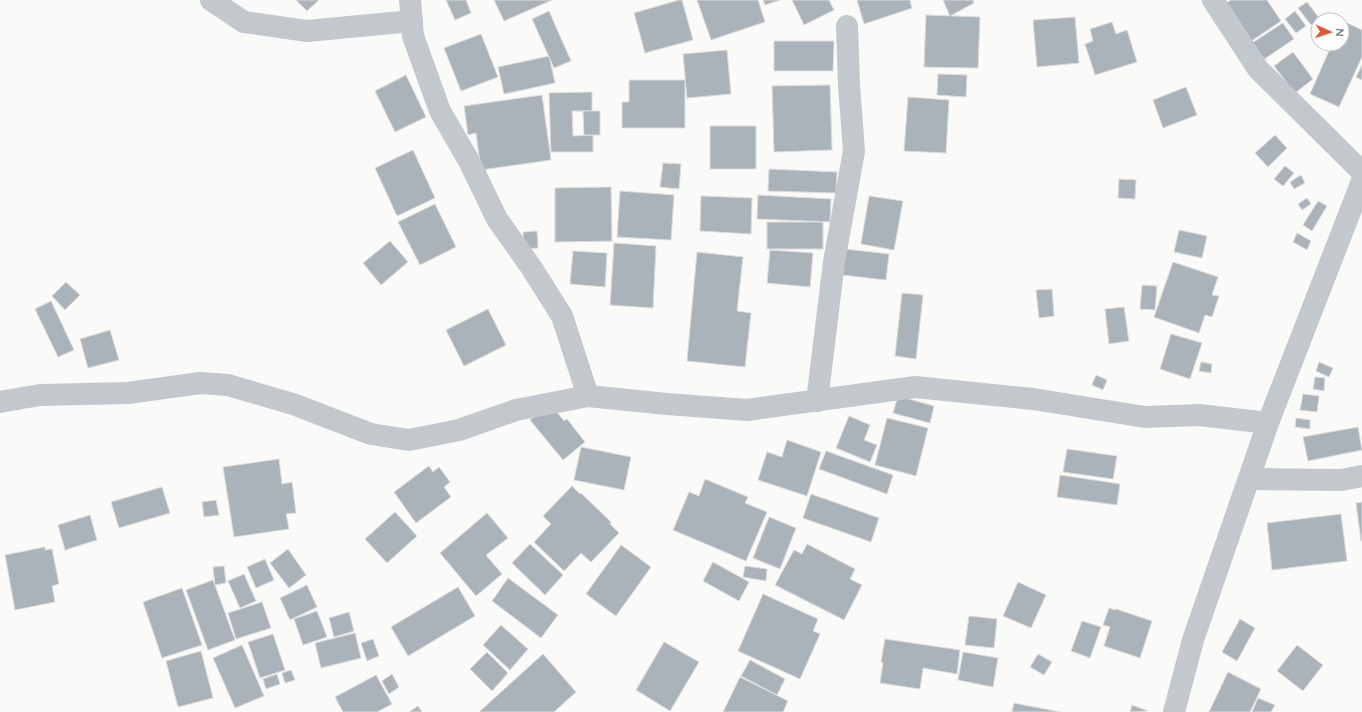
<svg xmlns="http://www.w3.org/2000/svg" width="1362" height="712" font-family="Quicksand,sans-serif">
  <rect width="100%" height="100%" fill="#fafaf8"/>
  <g fill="#aab3b9" stroke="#dcdcda">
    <path d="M296 0H319L307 11Z"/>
    <path d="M446 0H466L471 13 455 20Z"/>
    <path d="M494 0H552L504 21Z"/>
    <path d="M679 0H682L693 40 645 53 634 13Z"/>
    <path d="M697 0H758L765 22 711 40Z"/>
    <path d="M763 0H780L765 5Z"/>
    <path d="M792 0H829L834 10 804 25Z"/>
    <path d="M857 0H910L912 8 864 24Z"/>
    <path d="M943 0H973L974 3 950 16Z"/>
    <path d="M1231 0H1267L1281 21 1250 42 1225 4Z"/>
    <path d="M1307 2 1319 18 1311 25 1298 8Z"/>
    <path d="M549 11 571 61 554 68 532 19Z"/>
    <path d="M1295 11 1306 26 1296 33 1285 19Z"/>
    <path d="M926 15 980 17 978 68 924 67Z"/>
    <path d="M1075 17 1079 63 1037 67 1033 20Z"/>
    <path d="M1343 21 1362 30V57L1339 107 1310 94 1332 44H1342Z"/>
    <path d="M1112 22 1116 34 1127 30 1137 62 1095 75 1085 44 1093 41 1090 29Z"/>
    <path d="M1283 23 1294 39 1263 60 1252 43Z"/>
    <path d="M481 34 498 77 461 91 444 48Z"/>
    <path d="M774 41H834L833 71H774Z"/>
    <path d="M727 50 731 94 687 98 683 54Z"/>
    <path d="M1293 52 1313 79 1295 93 1274 66Z"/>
    <path d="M549 56 555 83 504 94 498 67Z"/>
    <path d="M1362 65V80L1356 77Z"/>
    <path d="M938 74 967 75 966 97 937 95Z"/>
    <path d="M406 75 426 117 395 132 375 91Z"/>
    <path d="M629 80H685V128H622V102H629Z"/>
    <path d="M830 85 832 150 774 152 772 86Z"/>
    <path d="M1186 87 1197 115 1163 128 1153 100Z"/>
    <path d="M592 92V111H572L573 136 593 135V152H551L549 93Z"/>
    <path d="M542 95 551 160 481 170 476 133 468 135 464 106Z"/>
    <path d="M908 97 949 100 946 153 904 151Z"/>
    <path d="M583 111H600V135H584Z"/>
    <rect x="710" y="126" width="46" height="43"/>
    <path d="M1275 135 1287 148 1268 167 1255 153Z"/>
    <path d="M413 150 435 198 397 216 375 168Z"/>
    <path d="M663 163 681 164 679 189 660 187Z"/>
    <path d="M1285 166 1294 173 1283 186 1274 179Z"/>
    <path d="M769 169 837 172 836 193 768 191Z"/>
    <path d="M1301 175 1305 183 1294 189 1290 182Z"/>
    <path d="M1119 179 1136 180 1135 199 1118 198Z"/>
    <path d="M611 187 612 241 555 242V188Z"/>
    <path d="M620 191 674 195 671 240 617 237Z"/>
    <path d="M758 195 831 199 830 222 757 219Z"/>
    <path d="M701 196 752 198 751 234 700 231Z"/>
    <path d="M869 196 903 201 894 250 861 244Z"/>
    <path d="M1307 198 1311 204 1302 210 1298 204Z"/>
    <path d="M1318 201 1327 206 1312 231 1303 225Z"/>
    <path d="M435 204 456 247 420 265 398 222Z"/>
    <rect x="767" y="222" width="56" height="27"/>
    <path d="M1179 230 1207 236 1202 258 1174 252Z"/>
    <path d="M537 231 538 248 524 249 523 232Z"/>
    <path d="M1297 233 1311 241 1307 250 1293 242Z"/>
    <path d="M390 241 408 262 381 285 363 263Z"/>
    <path d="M614 243 656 246 653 308 610 305Z"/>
    <path d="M845 249 889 254 886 280 842 275Z"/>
    <path d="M770 250 813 253 810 287 767 283Z"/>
    <path d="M573 251 607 253 605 287 570 284Z"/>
    <path d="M697 252 743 257 737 311 751 313 745 367 687 361Z"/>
    <path d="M1173 262 1218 277 1212 295 1219 296 1212 317 1205 315 1199 333 1154 317Z"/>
    <path d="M66 282 80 295 65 310 52 296Z"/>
    <path d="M1142 285 1157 286 1155 310 1140 309Z"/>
    <path d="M1052 289 1054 316 1039 318 1036 290Z"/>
    <path d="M902 293 923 295 916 359 895 356Z"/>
    <path d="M51 301 74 350 58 357 35 309Z"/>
    <path d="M1124 307 1129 341 1109 344 1105 309Z"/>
    <path d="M488 309 506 345 464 366 446 330Z"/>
    <path d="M110 330 119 360 88 368 80 339Z"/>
    <path d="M1171 334 1202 343 1190 379 1160 369Z"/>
    <path d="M1201 362 1212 364 1211 373 1199 371Z"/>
    <path d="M1319 362 1333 368 1329 377 1316 371Z"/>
    <path d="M1096 375 1107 380 1103 390 1092 385Z"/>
    <path d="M1315 377 1325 378 1324 391 1313 389Z"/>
    <path d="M1303 394 1319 396 1317 412 1300 410Z"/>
    <path d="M898 396 934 406 930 423 893 413Z"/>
    <path d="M550 403 564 421 567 419 585 442 563 460 530 420Z"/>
    <path d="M849 416 870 425 864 440 877 445 870 462 836 448Z"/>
    <path d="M887 418 928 428 916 476 875 465Z"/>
    <path d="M1296 418 1310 420V429L1295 427Z"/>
    <path d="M1358 427 1362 450 1308 461 1303 437Z"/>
    <path d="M787 440 821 452 807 496 758 480 767 452 782 457Z"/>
    <path d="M581 447 631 457 624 490 574 480Z"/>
    <path d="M1067 449 1117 456 1113 479 1063 472Z"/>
    <path d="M826 451 893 475 887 494 819 469Z"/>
    <path d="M279 459 282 484 292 482 296 513 286 514 289 529 234 537 223 467Z"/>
    <path d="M429 466 433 472 439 467 450 482 444 487 451 497 416 523 394 492Z"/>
    <path d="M1060 475 1120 484 1117 505 1057 497Z"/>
    <path d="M705 479 748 497 745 503 767 512 746 561 673 530 689 492 699 496Z"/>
    <path d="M572 486 580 494 581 493 611 522 610 524 619 533 591 562 581 553 564 571 534 542 551 524 543 516Z"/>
    <path d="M162 487 170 513 119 528 111 502Z"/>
    <path d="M811 494 879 518 871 542 803 518Z"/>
    <path d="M216 500 219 515 204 517 202 502Z"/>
    <path d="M1362 502V541H1361L1356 503Z"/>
    <path d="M395 512 417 536 387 563 365 539Z"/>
    <path d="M487 513 508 538 486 555 502 574 476 596 440 553Z"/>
    <path d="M1341 514 1347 561 1272 570 1267 523Z"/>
    <path d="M90 515 97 540 65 550 58 525Z"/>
    <path d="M769 517 796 528 780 569 753 558Z"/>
    <path d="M530 544 563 575 545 595 512 563Z"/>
    <path d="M807 544 855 569 850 579 862 585 844 620 775 585 794 550 802 554Z"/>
    <path d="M621 545 651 567 616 616 586 594Z"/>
    <path d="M45 547V550L52 549 59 584 52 586 55 602 15 610 5 555Z"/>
    <path d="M288 549 306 575 289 588 270 563Z"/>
    <path d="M265 559 274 580 256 588 247 567Z"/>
    <path d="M713 562 749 582 739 601 703 581Z"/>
    <path d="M224 566 226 583 215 585 213 567Z"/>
    <path d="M745 566 767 569 766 581 743 577Z"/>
    <path d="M244 574 256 601 240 608 228 581Z"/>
    <path d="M508 578 558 615 541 638 492 601Z"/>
    <path d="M213 580 235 640 208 650 186 590Z"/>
    <path d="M1018 582 1046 595 1031 628 1003 616Z"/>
    <path d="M307 585 317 607 290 620 280 598Z"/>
    <path d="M458 587 475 616 408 656 391 627Z"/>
    <path d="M182 588 202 645 162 658 143 602Z"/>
    <path d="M763 594 818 619 813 631 820 634 800 679 738 651Z"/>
    <path d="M262 602 271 628 236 639 228 613Z"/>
    <path d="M1109 608 1115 610 1116 609 1152 621 1140 658 1104 646 1110 627 1103 625Z"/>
    <path d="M317 611 327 637 303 645 294 619Z"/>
    <path d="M349 612 354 631 334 637 329 618Z"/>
    <path d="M969 616 997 619 994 648 965 645Z"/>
    <path d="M1240 619 1255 628 1237 661 1222 652Z"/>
    <path d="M1082 621 1101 627 1090 658 1071 651Z"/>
    <path d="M501 625 528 649 510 670 483 645Z"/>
    <path d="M355 633 361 658 321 668 315 643Z"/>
    <path d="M273 634 285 670 260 678 248 642Z"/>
    <path d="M373 639 379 656 367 661 361 643Z"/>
    <path d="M885 639 960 650 957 674 923 668 920 689 880 683 883 663 881 662Z"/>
    <path d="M664 642 699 662 670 711 636 690Z"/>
    <path d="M242 645 264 696 235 708 213 658Z"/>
    <path d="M1297 645 1323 665 1303 691 1277 671Z"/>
    <path d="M201 651 213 698 178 707 166 661Z"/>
    <path d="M487 652 508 673 492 691 470 669Z"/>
    <path d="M963 652 998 658 993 687 958 680Z"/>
    <path d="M543 654 576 692 554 712H479Z"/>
    <path d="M1038 654 1052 662 1044 675 1030 667Z"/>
    <path d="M750 660 785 679 777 695 741 676Z"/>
    <path d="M291 670 295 680 285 683 282 673Z"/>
    <path d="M1228 672 1261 689 1250 712H1209Z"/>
    <path d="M277 674 280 684 266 689 263 679Z"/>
    <path d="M392 674 399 687 389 694 382 681Z"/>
    <path d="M376 675 392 704 377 712H343L335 697Z"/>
    <path d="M740 677 788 701 783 712H723Z"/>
    <path d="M1258 698 1275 705 1271 712H1252Z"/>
    <path d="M1014 703 1060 712H1012Z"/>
    <path d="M1132 705 1148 711 1130 712Z"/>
    <path d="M418 706 422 712H409Z"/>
  </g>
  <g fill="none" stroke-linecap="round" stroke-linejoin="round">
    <g stroke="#c3c8cc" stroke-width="22">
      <path d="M211 0 244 22 307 31 412 21"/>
      <path d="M410 0 413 36 440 111 469 161 497 219 531 267 562 316 588 396"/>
      <path d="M1213 0 1258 69 1362 172"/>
      <path d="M817 401 834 262 854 151 849 85 847 26"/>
      <path d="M0 402 40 395 128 393 200 383 228 385 293 404 371 434 409 440 459 430 516 410 588 396 667 404 747 410 915 387 1033 399 1145 417 1199 415 1268 423"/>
      <path d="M1249 479 1341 480 1362 476"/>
    </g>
    <path stroke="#c3c8cc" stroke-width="22" d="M1174 712 1193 640 1268 423 1362 181"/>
  </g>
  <g transform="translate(1330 32) rotate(93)"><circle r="19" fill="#ffffff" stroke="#c1c8cd"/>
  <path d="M0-3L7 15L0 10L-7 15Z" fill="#e4572e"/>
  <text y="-6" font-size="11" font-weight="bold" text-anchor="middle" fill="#657683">N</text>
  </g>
</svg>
